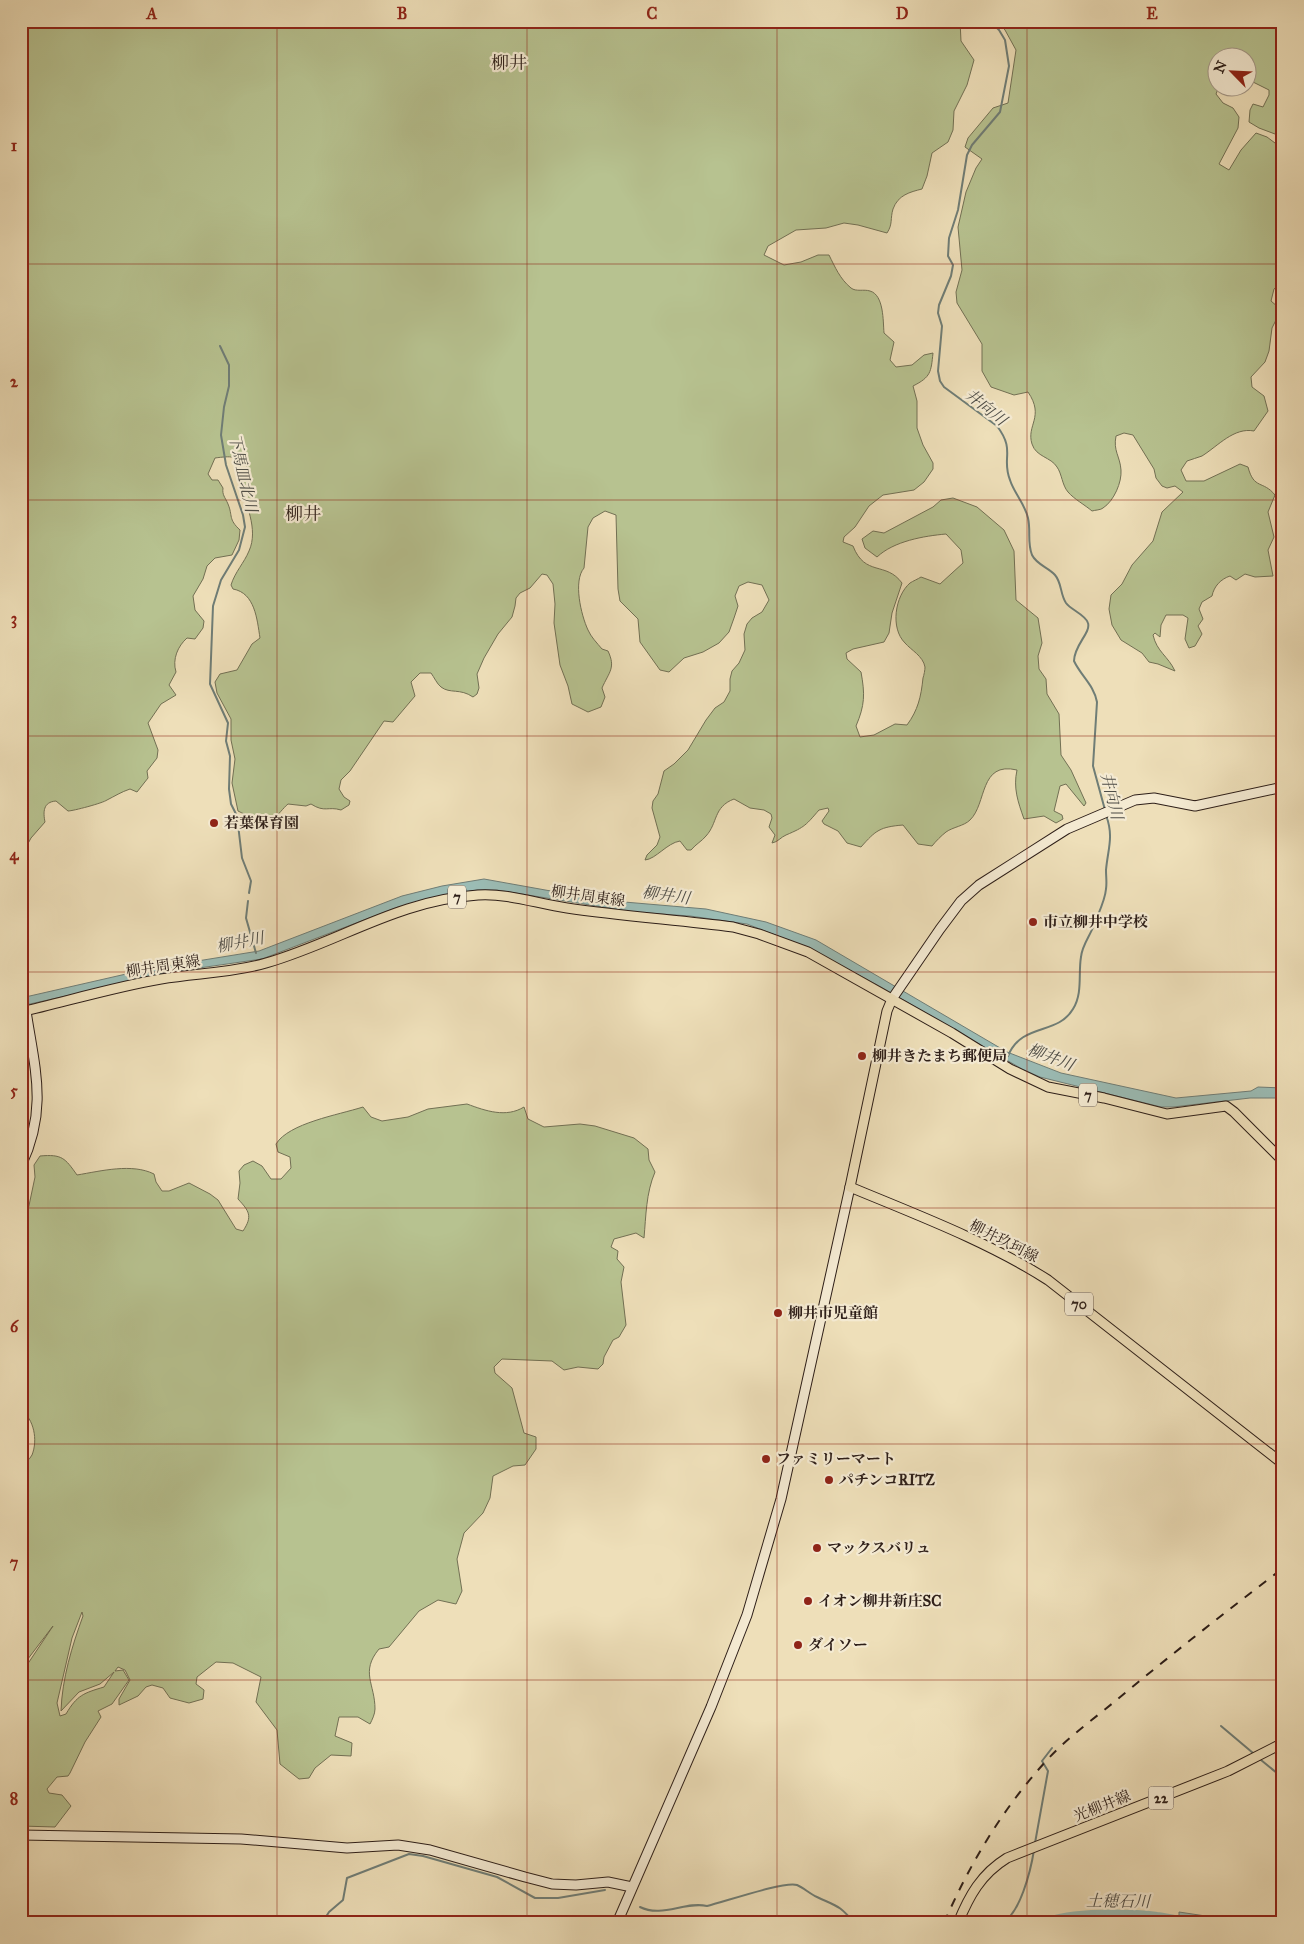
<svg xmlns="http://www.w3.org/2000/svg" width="1304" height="1944" font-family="'IM FELL Great Primer','Noto Serif JP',serif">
  <rect width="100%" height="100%" fill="#eedfb9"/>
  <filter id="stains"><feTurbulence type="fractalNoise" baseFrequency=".004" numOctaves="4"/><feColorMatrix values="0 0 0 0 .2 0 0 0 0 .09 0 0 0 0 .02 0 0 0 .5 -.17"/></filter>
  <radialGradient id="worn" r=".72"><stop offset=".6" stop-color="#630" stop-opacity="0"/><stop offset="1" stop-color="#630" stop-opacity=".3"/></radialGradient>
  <g fill="#b7c290" stroke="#727054" fill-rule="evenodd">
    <path d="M21 21H960L961 41 974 60 967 85 954 111 953 130 948 142 932 153 927 176 922 189C910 192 898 195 893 209 890 219 893 224 887 233L858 225 844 223 826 228 796 230 768 246 764 255 784 265 801 262 818 255H829C835 267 840 279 851 288 856 292 864 289 870 291 884 295 883 321 884 333L894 342 890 360 896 367 912 365 924 355 933 353C931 372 931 377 913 386L917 401V428L923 445 933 463V469L924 482 914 490 883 495 869 506 855 527 844 537 843 542 853 546C865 577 886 561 902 583L892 613 889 633 884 642 853 649 846 653 847 659 861 672C865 694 865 705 856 726L860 737 874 735 895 724 907 725C918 710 921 697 923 678 924 675 925 670 925 667 923 656 911 650 905 643 890 628 895 596 910 583 913 581 918 579 921 577L940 584 963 563 961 550 946 534C924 536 894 541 877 557L865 548 862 539 873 531 884 533 933 507 941 500 953 498 977 507 1004 530 1014 551 1016 600 1038 618 1042 643 1038 656 1039 669 1046 679 1047 694 1059 714 1061 755 1071 770 1086 803 1084 806 1066 784 1060 786 1054 811 1062 815 1063 819 1056 823 1044 816 1024 819C1018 802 1013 788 1017 770 979 761 987 804 970 820 964 826 953 827 946 832 941 836 936 841 932 846L918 844 903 825C880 827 876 830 861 847L847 843 838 831 824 824 822 821 829 811 828 808 819 810C806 825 805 827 786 835 781 837 778 842 772 843L775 835 769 827 772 818 771 814 764 810 750 808 734 799C713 807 718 823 706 836 702 841 696 844 691 850H687L680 841C667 843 656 859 645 860L647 855 657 845 660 837 652 808 653 801 658 794 664 771 674 764 688 750 706 720 715 708 724 702 730 691V679L732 671 739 663 745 650 744 634 747 624 752 618 762 612 769 600 762 585 748 582 739 586 735 596 738 606 734 618 729 632 719 643 703 652 684 658 669 672 660 670 640 642 638 619 620 601 618 589 616 515 605 511 593 518 588 527 584 568C573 581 581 615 588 630 591 637 597 643 602 649L608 651C616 668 609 672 602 688L605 697 601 707 588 712 572 704 568 686 560 665 554 623 555 604 553 584 547 575 542 574 530 588 520 593 516 598 515 606 512 617 498 634 484 658 477 674 479 688 477 694 473 697C460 688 450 694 441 687 437 684 434 677 431 673H420L411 682 415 696 393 722 384 721 350 771 341 780 339 789 344 797 350 801 349 805 341 810C328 806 325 813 311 804L306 806 288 804C283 808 278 816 273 818 262 823 248 816 238 811L232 783 235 759 231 740V719L217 693 215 682 220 674 237 670 252 644 260 638C257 619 255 593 233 589L231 585C235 572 244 563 249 551 259 529 245 503 240 482L248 468C237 455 231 456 215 458L208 474 212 480H218L223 488C222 495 225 497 228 504 233 516 228 519 240 530L239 540 232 555 215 558 207 566 203 579 193 596 195 610 204 621 203 628 195 639 187 638C178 646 172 659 176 672L169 685 176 695 161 704 148 723 158 750 157 758 147 771 148 778 137 792 130 789C121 792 115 796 107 800 103 803 73 811 68 811L56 801C43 802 43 812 45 822L31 838 25 849 22 868 24 881 21 899Z"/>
    <path d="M997 21H1283V137L1259 128 1249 122 1250 110 1253 104 1263 107 1269 95V90L1253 82 1252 75 1247 73 1246 58H1216V78L1213 85 1218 89 1216 94 1223 103 1233 108 1239 117 1238 128 1219 164 1229 170 1241 150 1256 133 1267 137 1283 149V281L1274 289 1271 301 1278 307V316L1272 328 1269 351 1265 362 1251 377 1252 387 1264 396 1268 411 1254 431C1234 427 1218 446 1202 456 1197 458 1192 459 1187 461L1181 470 1186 481H1204L1240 464 1248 467C1254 490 1263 480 1275 495L1268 512 1274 537 1268 550 1273 576 1255 577 1245 574 1236 580 1230 576C1221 579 1214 586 1212 596L1202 602 1199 609 1203 619 1198 626 1202 634 1195 646 1189 648 1185 639 1188 618 1183 615H1166L1161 625 1160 637 1155 633 1153 635C1157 652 1168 656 1175 671L1158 664 1149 662 1142 653 1121 640 1112 625 1109 609 1111 595 1122 584 1132 565 1153 541 1162 512 1183 492 1175 486 1167 488 1162 486 1156 478 1154 469 1133 435 1124 433 1116 436C1113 451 1120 456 1121 470 1122 482 1114 501 1103 508 1101 510 1095 510 1092 511 1085 505 1074 499 1068 492 1062 485 1062 474 1057 467 1051 457 1036 457 1032 444 1026 425 1045 417 1028 392L1014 395 991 387 982 371V344L957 303 956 292 962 270 958 227 966 192 976 168 982 159 965 147 968 138 993 108 1008 103 1016 50 1005 30Z"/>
    <path d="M467 1104C486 1111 506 1118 524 1107L528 1119 544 1127 580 1124 595 1126 634 1138 648 1149 649 1160 655 1172C646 1193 646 1216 644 1238L636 1233 614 1239 611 1247 618 1251 617 1259 624 1267 621 1282 626 1325 619 1337 613 1340 604 1357 603 1364 598 1369 578 1367 564 1370 552 1361 502 1359 494 1367 495 1373 512 1388 524 1433 536 1437V1449L525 1465 513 1466 493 1476 490 1498 483 1513 464 1533 457 1559 462 1591 456 1604 438 1600 419 1611 389 1647 379 1649C360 1672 375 1684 375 1709 375 1714 372 1720 370 1724L358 1717H339L335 1736 352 1743 351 1756 331 1755 315 1768 309 1778 299 1779 280 1764 277 1730 256 1702 261 1677 233 1663 216 1662 197 1677 196 1684 204 1690 203 1699 189 1703 170 1698 163 1688 152 1685 146 1687 138 1696 119 1705V1699L130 1680 125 1670 118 1667 115 1671 123 1670 129 1680 112 1704 98 1711 101 1717 85 1742 70 1773 68 1776 57 1777 47 1789 49 1793 62 1795 71 1806 55 1827 21 1826V1674L53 1626 21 1668V1468C24 1464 30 1459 32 1455 38 1440 34 1419 21 1410V1219L27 1215 35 1177 34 1165 40 1156C62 1154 65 1158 77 1175 101 1171 132 1163 154 1174L156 1182 162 1191H169L189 1183 210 1194 218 1200 236 1229 243 1231C253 1216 249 1211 238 1199L240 1183 239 1171 244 1165 253 1161 262 1166 271 1179H281L291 1168 290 1157 278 1152 276 1144C289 1123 338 1115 363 1107L371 1117 382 1121 408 1117 428 1109ZM82 1612 83 1616C72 1646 62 1679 61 1711L79 1692 100 1684 114 1672 104 1687C84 1693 77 1695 66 1714L60 1716 57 1703 72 1638Z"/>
  </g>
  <g fill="#9bbcb5" stroke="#6f7d76">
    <path d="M484 879 601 900 706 909 766 922 816 940 1007 1052 1061 1073 1176 1098 1251 1091 1258 1087 1283 1088V1098H1250L1173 1107H1161L1040 1077 1022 1069 881 987 806 947 747 924 690 916 633 912 497 890H477L454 894 398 907 262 959 178 971 21 1006V998L148 969 259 951 402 896 442 886Z"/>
    <path d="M1179 1912 1252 1923H1179Z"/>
  </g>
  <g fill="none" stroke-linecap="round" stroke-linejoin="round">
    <g stroke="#6f7d76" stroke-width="2">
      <path d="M990 21 999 30 1005 40 1009 66 1000 112 972 145 967 155 958 210 949 238 948 256 953 265 951 276 939 305 938 313 942 326 938 371 940 381 944 387 997 426C1016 451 1001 458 1010 480 1014 493 1025 504 1028 518 1031 531 1027 542 1032 555 1037 565 1048 567 1055 575 1062 583 1060 594 1066 603 1071 610 1086 615 1088 623 1091 633 1074 645 1074 661 1081 676 1094 685 1097 702L1093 766 1105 810"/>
      <path d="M220 346 229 365V386L224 407 221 435 226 465 243 515 245 527 239 550 221 580 213 606 210 684 228 723 226 741 230 756 229 789 231 804 237 816 242 858 251 881 249 893"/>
      <path d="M248 901 246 918 256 953"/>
      <path d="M1008 1056C1022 1022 1057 1036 1073 1009 1083 993 1078 974 1081 957 1082 945 1090 936 1094 925 1098 914 1105 901 1106 889 1107 883 1106 877 1106 870 1108 848 1114 837 1106 815"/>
      <path d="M1221 1726 1253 1753"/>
      <path d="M1261 1760 1283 1778"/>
      <path d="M1035 1843 1048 1771 1042 1761 1052 1748"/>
      <path d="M640 1907C662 1918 685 1901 707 1906 724 1902 784 1881 797 1885 804 1888 810 1894 817 1897 836 1906 840 1905 854 1923"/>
      <path d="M1012 1916 1018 1919"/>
      <path d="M1029 1922 1030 1923"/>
      <path d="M322 1923 329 1912 343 1900 347 1878 409 1854 423 1856 497 1877 535 1898H558L605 1890"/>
      <path d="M1001 1923C1020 1916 1031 1869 1034 1850"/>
    </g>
    <path stroke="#9bbcb5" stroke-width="10" d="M1048 1923C1068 1912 1133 1914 1157 1917 1167 1918 1178 1921 1188 1923"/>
    <g stroke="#2d1e18" stroke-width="11">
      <g id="secondary">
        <path d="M892 999 940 929 961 901 979 885 1067 829 1135 800 1154 798 1195 806 1283 787"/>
        <path d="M21 1166C48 1109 35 1070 26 1011"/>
        <path d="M21 1835 241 1839 347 1848 398 1845 430 1850 525 1877 552 1884 576 1885 608 1882 632 1887"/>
        <path d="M617 1923 711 1707 747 1615 781 1499 850 1187"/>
      </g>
    </g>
    <g stroke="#2d1e18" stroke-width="11">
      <g id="primary">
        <path d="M892 999 887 1011 850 1187C917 1215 987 1241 1048 1280L1283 1464"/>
        <path d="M21 1012C68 1001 114 987 161 979 196 973 232 973 266 963 339 942 398 900 478 895 508 893 538 904 567 908 622 916 678 920 733 927L759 934 808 952 952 1033 1010 1069 1048 1087 1104 1098 1167 1114 1226 1106 1234 1112 1283 1161"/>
        <path d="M958 1923C969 1896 981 1874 1007 1858L1228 1771 1283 1743"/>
      </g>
    </g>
    <use href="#secondary" stroke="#f4ead2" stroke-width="9"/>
    <use href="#primary" stroke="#eedfb9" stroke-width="9"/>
    <path stroke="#2d1e18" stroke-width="2" stroke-dasharray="9 9" stroke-linecap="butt" d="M944 1923C970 1863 1003 1808 1047 1760 1068 1737 1095 1718 1119 1698 1173 1653 1227 1611 1283 1568"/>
  </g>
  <path fill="none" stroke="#8f2418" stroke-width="1" stroke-opacity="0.55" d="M277 21V1923M527 21V1923M777 21V1923M1027 21V1923M21 264H1283M21 500H1283M21 736H1283M21 972H1283M21 1208H1283M21 1444H1283M21 1680H1283"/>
  <g fill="#8f2418" stroke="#f4ead2" stroke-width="2">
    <circle cx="214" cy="823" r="5"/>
    <circle cx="1033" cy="922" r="5"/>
    <circle cx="862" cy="1056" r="5"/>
    <circle cx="778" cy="1313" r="5"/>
    <circle cx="766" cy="1459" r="5"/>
    <circle cx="829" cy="1480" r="5"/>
    <circle cx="817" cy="1548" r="5"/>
    <circle cx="808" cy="1601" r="5"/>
    <circle cx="798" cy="1645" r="5"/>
  </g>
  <g text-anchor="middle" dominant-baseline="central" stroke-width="4.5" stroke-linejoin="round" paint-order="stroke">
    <g fill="#f4ead2" stroke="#695b50" stroke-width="1">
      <rect x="448" y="885.5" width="18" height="23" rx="4"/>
      <rect x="1079" y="1083.5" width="18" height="23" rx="4"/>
      <rect x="1065" y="1292.5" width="28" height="23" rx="4"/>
      <rect x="1148.5" y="1786.5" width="25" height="23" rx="4"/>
    </g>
    <g font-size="14" font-weight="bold" fill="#2d1e18">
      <text x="457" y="897">7</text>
      <text x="1088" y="1095">7</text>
      <text x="1079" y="1304">70</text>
      <text x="1161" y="1798">22</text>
    </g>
    <g font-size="15" font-weight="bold" fill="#2d1e18" stroke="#f4ead2" text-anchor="start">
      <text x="224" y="823">若葉保育園</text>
      <text x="1043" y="922">市立柳井中学校</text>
      <text x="872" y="1056">柳井きたまち郵便局</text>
      <text x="788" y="1313">柳井市児童館</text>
      <text x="776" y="1459">ファミリーマート</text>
      <text x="839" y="1480">パチンコRITZ</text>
      <text x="827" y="1548">マックスバリュ</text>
      <text x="818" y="1601">イオン柳井新庄SC</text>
      <text x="808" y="1645">ダイソー</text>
    </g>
    <g font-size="15" fill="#2d1e18" stroke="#f4ead2">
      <text transform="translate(588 896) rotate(8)">柳井周東線</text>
      <text transform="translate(163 966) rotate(-9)">柳井周東線</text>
      <text transform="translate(1004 1241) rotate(27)">柳井玖珂線</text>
      <text transform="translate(1102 1806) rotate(-22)">光柳井線</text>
    </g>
    <g font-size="16" font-style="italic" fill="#4e4d47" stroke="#f4ead2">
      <text transform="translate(986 407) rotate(39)">井向川</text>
      <text transform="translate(243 473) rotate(77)">下馬皿北川</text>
      <text transform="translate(1112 796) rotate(76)">井向川</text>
      <text transform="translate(666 895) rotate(8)">柳井川</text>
      <text transform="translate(240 942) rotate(-11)">柳井川</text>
      <text transform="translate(1051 1057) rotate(21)">柳井川</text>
      <text transform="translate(1118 1901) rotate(1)">土穂石川</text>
    </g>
    <g font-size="18" fill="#2d1e18" stroke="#f4ead2">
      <text x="509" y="63">柳井</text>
      <text x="303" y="514">柳井</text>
    </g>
  </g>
  <rect width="1304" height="1944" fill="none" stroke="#eedfb9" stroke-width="55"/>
  <g transform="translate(1232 72) rotate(294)"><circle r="24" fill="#f4ead2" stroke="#a49888"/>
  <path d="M0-4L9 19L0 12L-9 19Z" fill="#8f2418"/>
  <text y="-8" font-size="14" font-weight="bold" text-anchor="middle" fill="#2d1e18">N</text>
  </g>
  <rect x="28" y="28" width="1248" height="1888" fill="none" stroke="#8f2418" stroke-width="2"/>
  <g font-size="16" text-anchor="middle" font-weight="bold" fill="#8f2418">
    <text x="152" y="19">A</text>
    <text x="402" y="19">B</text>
    <text x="652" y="19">C</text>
    <text x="902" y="19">D</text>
    <text x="1152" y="19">E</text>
    <text x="14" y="151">1</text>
    <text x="14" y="387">2</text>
    <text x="14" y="624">3</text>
    <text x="14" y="860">4</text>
    <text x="14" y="1096">5</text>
    <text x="14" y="1332">6</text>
    <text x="14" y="1568">7</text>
    <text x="14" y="1804">8</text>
  </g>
  <rect width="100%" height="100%" filter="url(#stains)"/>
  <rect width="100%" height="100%" fill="url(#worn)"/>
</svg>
